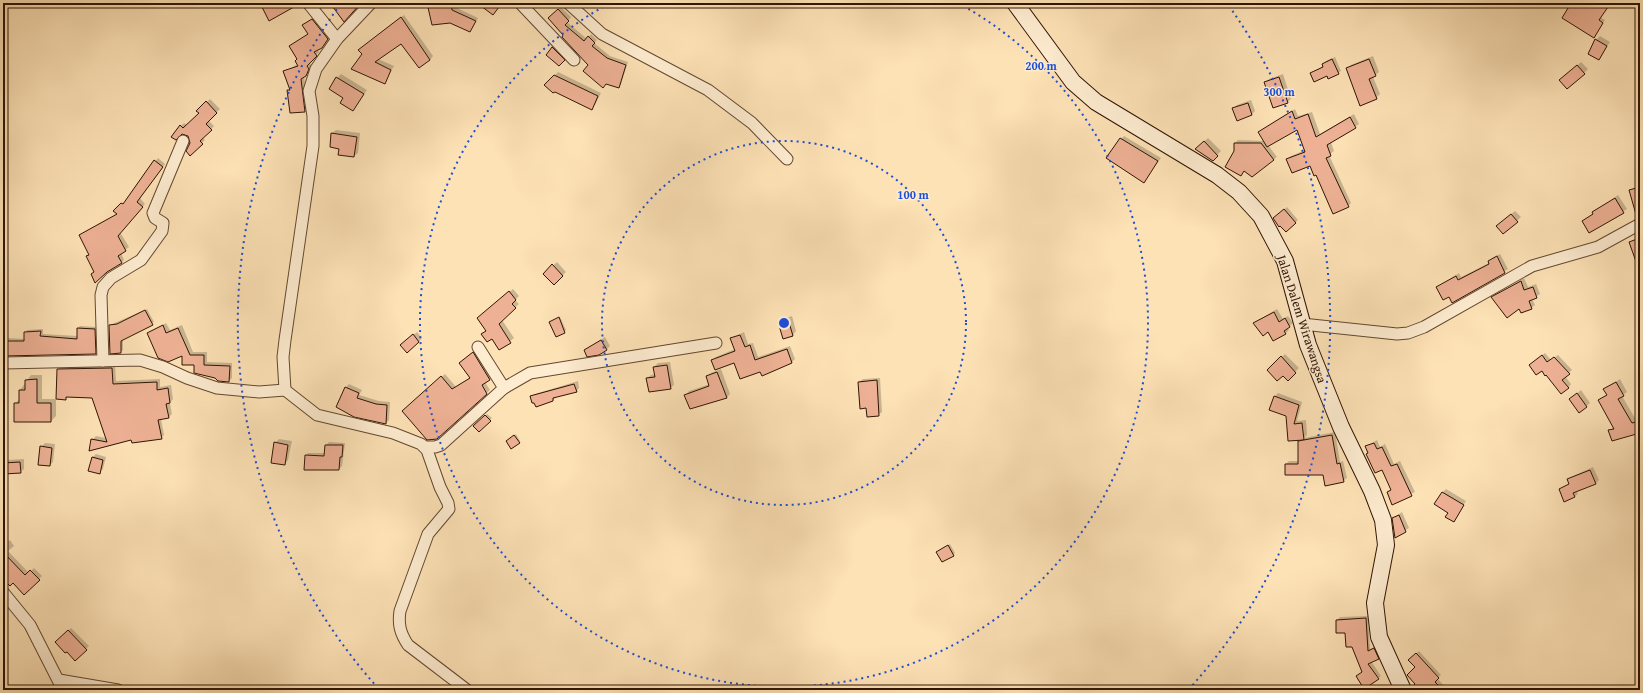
<svg xmlns="http://www.w3.org/2000/svg" width="1643" height="693" font-family="'Gentium Book Plus',serif">
  <rect width="100%" height="100%" fill="#fde2b6"/>
  <filter id="stains"><feTurbulence type="fractalNoise" baseFrequency=".005" numOctaves="4"/><feColorMatrix values="0 0 0 0 .2 0 0 0 0 .09 0 0 0 0 .02 0 0 0 .5 -.17"/></filter>
  <radialGradient id="worn" r=".72"><stop offset=".6" stop-color="#630" stop-opacity="0"/><stop offset="1" stop-color="#630" stop-opacity=".3"/></radialGradient>
  <g fill="#0003">
    <path d="M429 3H454L455 7 478 18 470 31Z"/>
    <path d="M1572 3 1609 4 1600 17 1605 20 1596 34Z"/>
    <path d="M561 7 571 17 567 22 587 39 591 34 597 40 594 43 610 56 628 62 621 84 619 87 589 65 549 18Z"/>
    <path d="M404 15 433 56 430 60 402 42 378 59 394 66 384 83 359 50Z"/>
    <path d="M316 17 331 36 325 44 317 50 319 52 309 62 311 65 309 72 304 76 308 108 305 111 288 91 290 89 284 72 298 64V59L309 34 304 25Z"/>
    <path d="M1600 36 1610 42 1599 59 1596 40Z"/>
    <path d="M557 44 567 56 563 61 547 54Z"/>
    <path d="M1373 56 1379 72 1373 77 1380 94 1376 98 1347 69 1351 65Z"/>
    <path d="M1335 57 1341 71 1338 73 1328 75 1311 73 1324 66 1323 64 1326 61Z"/>
    <path d="M1581 62 1588 69 1584 73 1564 76Z"/>
    <path d="M558 72 601 93 595 105 591 109 546 85Z"/>
    <path d="M341 74 367 90 353 110 344 98 337 78Z"/>
    <path d="M1283 74 1291 99 1288 102 1274 107 1265 83 1269 79Z"/>
    <path d="M210 99 220 109 208 120 214 126 203 138 205 140 190 154 189 136 181 126 184 123 187 125 200 113 198 111Z"/>
    <path d="M1251 100 1255 111 1251 115 1233 109 1237 105Z"/>
    <path d="M1295 109 1298 116 1312 112 1320 134 1354 114 1359 124 1331 142 1334 151 1329 155 1351 203 1348 206 1310 165 1287 159 1291 156 1305 150 1298 128 1268 145 1277 157 1252 176 1235 151V143L1238 140 1264 141 1259 132Z"/>
    <path d="M336 130 360 133 358 153 354 156 340 148 332 133Z"/>
    <path d="M1124 136 1161 158 1143 182 1121 139Z"/>
    <path d="M1208 138 1221 151 1212 160 1196 149Z"/>
    <path d="M158 158 165 164 140 198 145 204 120 232 129 247 121 253 124 260 121 263 92 274 95 271 88 256 89 254 80 235 117 214 115 211 126 202Z"/>
    <path d="M1640 185V203L1630 190Z"/>
    <path d="M1618 195 1627 209 1590 232 1583 221Z"/>
    <path d="M1287 207 1298 220 1286 231 1281 224 1277 216Z"/>
    <path d="M1515 211 1521 217 1504 233 1501 222Z"/>
    <path d="M1640 236V258L1630 242Z"/>
    <path d="M1500 254 1508 269 1453 302 1450 296 1437 287 1459 273 1461 277 1489 263 1492 258Z"/>
    <path d="M557 262 566 272 554 284 544 274Z"/>
    <path d="M1524 278 1528 287 1536 284 1540 294 1532 299 1535 305 1531 308H1520L1493 297Z"/>
    <path d="M513 289 519 296 515 300 519 304 502 320 514 338 500 349 487 330 481 315Z"/>
    <path d="M147 309 154 322 123 339V350L121 352 110 325Z"/>
    <path d="M1277 309 1283 319 1288 316 1293 323 1287 328 1289 330 1286 333 1274 340 1268 330 1254 323Z"/>
    <path d="M792 316 796 331 793 335 784 337 779 322 783 319Z"/>
    <path d="M560 317 566 330 564 332 550 322Z"/>
    <path d="M166 323 170 330 182 325 193 352H207V362L232 363V378L229 381 195 364 183 354 148 333Z"/>
    <path d="M80 326 97 327 98 350 95 353 3 355V343H5L8 338 25 339V333L27 330 43 329V334L78 336V328Z"/>
    <path d="M417 332 422 338 419 342H405Z"/>
    <path d="M744 332 748 344 753 343 758 357 790 346 795 359 792 362 761 370 735 362 713 360 716 357 735 349 731 338Z"/>
    <path d="M605 337 610 346 607 349 598 354 585 350Z"/>
    <path d="M477 350 493 376 485 382 490 390 437 438 427 439 403 411 445 374 456 387 471 377 464 360Z"/>
    <path d="M1545 353 1551 360 1558 355 1572 370 1565 376 1571 384 1568 388 1542 370 1533 362Z"/>
    <path d="M1285 354 1299 368 1288 379 1283 374 1268 370Z"/>
    <path d="M670 362 674 385 670 388 647 378 651 375 655 374 654 367 658 363Z"/>
    <path d="M115 365 116 381 160 379V387L171 385 173 399 170 403 172 414 169 417 161 419 164 435 161 438 132 439 91 450 92 440 96 436 106 438 92 397 68 396 65 399 58 369 62 366Z"/>
    <path d="M721 369 730 394 727 397 690 408 686 395 689 391 710 384 707 376 711 373Z"/>
    <path d="M31 375H42V399H56V416L51 421H15V404L20 398V390Z"/>
    <path d="M880 378 882 412 878 415 867 407 859 382 863 379Z"/>
    <path d="M1620 379 1627 392 1622 396 1636 420 1640 419V432L1609 431 1614 427 1599 400 1607 394 1605 389Z"/>
    <path d="M578 381 579 388 576 391 556 397 553 400 532 397 535 394Z"/>
    <path d="M349 384 362 390 359 395 379 401 390 402 389 420 386 423 354 416 346 387Z"/>
    <path d="M1581 390 1590 403 1580 412 1574 396Z"/>
    <path d="M1278 393 1302 402 1297 421 1306 420 1307 435 1304 438 1335 432 1340 462 1343 461 1347 478 1343 481 1324 474H1286V464L1289 461H1299V442L1301 439 1275 396Z"/>
    <path d="M487 414 492 418 479 431 474 426Z"/>
    <path d="M516 434 520 441 519 442 509 440Z"/>
    <path d="M279 439 292 441 288 460 285 464 275 443Z"/>
    <path d="M1377 440 1380 447 1385 444 1394 464 1400 461 1415 492 1393 503 1388 493 1392 489 1383 469 1367 446Z"/>
    <path d="M329 442 345 443 342 466 339 469H305L306 456 308 453H325L326 445Z"/>
    <path d="M45 443 55 444 53 462 50 465 41 447Z"/>
    <path d="M96 454 106 457 103 469 99 473 92 458Z"/>
    <path d="M24 459V469L20 472 3 473V463L6 460Z"/>
    <path d="M1593 467 1599 480 1596 483 1576 491 1578 494 1574 497 1560 489 1570 483 1568 480 1571 477Z"/>
    <path d="M1446 489 1466 501 1453 521 1442 493Z"/>
    <path d="M1402 512 1409 528 1396 536 1393 518Z"/>
    <path d="M10 540 14 546 8 551 29 573 34 568 42 576 24 593 13 582 3 576V545Z"/>
    <path d="M950 544 955 553 953 555 937 552Z"/>
    <path d="M1368 616 1370 649 1377 646 1381 656 1371 661 1381 676 1378 678 1363 671 1346 632 1337 620 1340 617Z"/>
    <path d="M71 628 89 646 75 659 56 642Z"/>
    <path d="M1419 651 1441 675 1437 678 1448 690H1418L1416 667 1409 660Z"/>
  </g>
  <g fill="#eeb195" stroke="#2f1403">
    <path d="M269 3H301L269 21 262 7Z"/>
    <path d="M330 3H361L344 22Z"/>
    <path d="M427 3H451L452 10 476 21 470 32 450 23 432 25Z"/>
    <path d="M477 3H502L493 15Z"/>
    <path d="M1571 3H1602L1608 7 1599 20 1603 23 1594 38 1562 18Z"/>
    <path d="M558 9 569 21 565 25 584 41 588 36 595 43 592 46 607 58 626 65 619 88 606 84 603 88 583 71 588 65 562 37 563 35 548 18Z"/>
    <path d="M401 17 430 60 419 68 401 44 375 62 391 70 385 84 351 69 362 54 358 50Z"/>
    <path d="M312 19 328 39 322 48 314 52 317 56 307 66 309 69 306 76 301 79 305 112 290 113 287 90H290L283 71 298 66 295 61 297 59 289 46 308 34 302 25Z"/>
    <path d="M1595 39 1607 46 1599 60 1588 54Z"/>
    <path d="M552 47 565 60 559 66 546 55Z"/>
    <path d="M1332 59 1339 74 1328 79 1327 76 1314 82 1310 73 1323 67 1322 64Z"/>
    <path d="M1369 59 1376 76 1369 79 1377 99 1360 106 1346 68Z"/>
    <path d="M1577 65 1585 74 1567 89 1559 80Z"/>
    <path d="M554 75 598 96 592 110 555 92 553 93 544 85Z"/>
    <path d="M336 77 364 94 353 111 340 103 343 98 329 89Z"/>
    <path d="M1279 77 1288 103 1273 108 1264 82Z"/>
    <path d="M206 101 217 113 206 124 212 130 200 141 203 144 190 156 186 151 190 143 188 136 182 134 176 140 171 137 180 125 183 128 199 113 196 111Z"/>
    <path d="M1248 103 1252 115 1237 121 1232 108Z"/>
    <path d="M1292 111 1295 119 1308 114 1316 137 1350 117 1356 128 1327 145 1331 156 1326 158 1349 207 1333 214 1316 175 1314 176 1310 166 1292 173 1286 159 1305 152 1297 130 1267 147 1258 132Z"/>
    <path d="M331 133 357 137 354 157 338 155 339 149 330 147Z"/>
    <path d="M1120 138 1158 161 1144 183 1106 158Z"/>
    <path d="M1204 141 1218 156 1213 161 1195 149Z"/>
    <path d="M1234 143H1261L1274 160 1252 177 1244 171 1241 176 1225 167 1234 151Z"/>
    <path d="M154 160 163 167 137 202 143 207 118 236 126 251 118 256 122 263 107 272 95 283 91 274 94 272 86 256 89 255 79 235 117 214 113 211 121 203 123 204Z"/>
    <path d="M1640 187V217L1637 218 1629 190Z"/>
    <path d="M1615 198 1624 213 1589 233 1582 221 1593 214 1592 212Z"/>
    <path d="M1284 209 1296 223 1286 232 1280 226 1279 227 1273 218Z"/>
    <path d="M1511 214 1518 222 1503 234 1496 226Z"/>
    <path d="M1640 238V270H1639L1629 242Z"/>
    <path d="M1497 256 1505 273 1452 303 1449 297 1443 300 1436 287 1456 276 1458 280 1489 264 1488 261Z"/>
    <path d="M552 264 563 276 554 285 543 274Z"/>
    <path d="M1521 281 1524 290 1533 287 1537 298 1529 301 1532 309 1521 313 1519 309 1507 318 1491 297Z"/>
    <path d="M509 291 516 300 512 304 516 308 499 324 511 343 499 350 492 339 487 342 481 334 486 331 477 318Z"/>
    <path d="M145 310 153 325 121 341V353L110 354 109 325 117 324Z"/>
    <path d="M1274 312 1279 322 1285 318 1290 327 1284 331 1286 334 1273 341 1268 332 1263 336 1253 323Z"/>
    <path d="M559 317 565 333 556 337 549 322Z"/>
    <path d="M788 319 793 336 783 339 778 322Z"/>
    <path d="M163 325 166 333 178 328 190 355H204V365L230 366 229 382 218 381 215 378 194 373V365H182V356L168 362 158 358 147 333Z"/>
    <path d="M77 328 95 329 96 354 3 356 4 341H24V332L41 331 40 336 77 339Z"/>
    <path d="M413 334 419 342 407 353 400 345Z"/>
    <path d="M740 335 745 347 750 345 755 360 787 349 792 363 762 376 760 372 740 379 734 363 715 370 711 360 735 351 730 338Z"/>
    <path d="M601 340 607 350 599 355 587 357 584 350Z"/>
    <path d="M473 352 490 380 482 385 487 394 437 439 427 440 402 411 441 376 452 389 470 378 459 363Z"/>
    <path d="M1542 355 1547 362 1554 357 1570 374 1562 380 1569 388 1561 394 1546 375 1545 376 1542 371 1536 375 1529 365Z"/>
    <path d="M1281 356 1296 373 1288 381 1283 376 1277 381 1267 370Z"/>
    <path d="M667 365 671 389 649 392 646 378 655 377 653 367Z"/>
    <path d="M112 368 113 384 157 382V390L168 388 170 403 166 404 169 418 158 420 162 439 132 443 131 440 89 451 91 439 107 442 92 398 66 397V400L56 399 57 369Z"/>
    <path d="M717 372 727 398 690 409 684 395 709 386 706 376Z"/>
    <path d="M37 379V403H51V422H14V403H19V390H25V380Z"/>
    <path d="M877 380 879 416 867 417 866 408 860 409 858 382Z"/>
    <path d="M1616 382 1624 396 1618 399 1632 423 1636 422 1640 433 1612 441 1608 430 1614 429 1598 400 1607 395 1603 389Z"/>
    <path d="M574 384 577 392 553 398V401L536 407 534 403H532L530 396Z"/>
    <path d="M345 387 359 393 357 398 376 404 387 405 386 424 354 417 336 407Z"/>
    <path d="M1577 393 1587 407 1579 413 1569 399Z"/>
    <path d="M1274 396 1299 405 1294 424 1302 423 1304 440 1288 441 1286 416 1269 410Z"/>
    <path d="M485 415 491 421 479 432 473 426Z"/>
    <path d="M514 435 520 443 511 449 506 441Z"/>
    <path d="M1332 435 1337 464 1340 463 1344 482 1325 486 1323 475H1285V464H1298V441Z"/>
    <path d="M274 442 288 445 285 465 271 463Z"/>
    <path d="M1374 443 1377 449 1382 447 1391 466 1397 464 1412 496 1392 505 1387 492 1391 490 1382 470 1375 473 1366 454 1368 453 1365 446Z"/>
    <path d="M325 445H343L342 457H340L339 470H304L305 455 324 456Z"/>
    <path d="M40 446 52 448 50 466 38 465Z"/>
    <path d="M92 457 103 460 100 474 88 471Z"/>
    <path d="M20 462 21 473 3 474V463Z"/>
    <path d="M1590 470 1596 484 1573 493 1575 497 1564 502 1559 489 1569 484 1567 479Z"/>
    <path d="M1442 492 1464 505 1454 522 1445 517 1448 513 1434 504Z"/>
    <path d="M1399 515 1406 532 1395 538 1392 518Z"/>
    <path d="M948 545 954 556 942 562 936 552Z"/>
    <path d="M3 552 25 575 30 570 40 580 24 595 13 583 10 586 3 579Z"/>
    <path d="M1366 618 1368 651 1374 648 1379 659 1368 664 1379 679 1364 689 1356 676 1362 672 1352 647H1346L1345 633H1336V620Z"/>
    <path d="M68 630 87 650 75 661 67 652 65 653 55 642Z"/>
    <path d="M1416 653 1439 678 1435 682 1443 690H1412V687L1415 684 1407 675 1415 667 1408 660Z"/>
  </g>
  <g fill="none" stroke-linecap="round" stroke-linejoin="round">
    <g stroke="#624830" stroke-width="13">
      <g id="street">
        <path d="M308 3 337 39"/>
        <path d="M520 3 574 60"/>
        <path d="M568 3 602 34 708 90 752 123 787 159"/>
        <path d="M1302 324 1397 334 1408 333 1424 327 1532 266 1598 247 1640 224"/>
        <path d="M478 347 504 388"/>
        <path d="M103 361 101 295 103 287 111 278 141 260 162 231 163 223 155 218 153 213 183 141"/>
        <path d="M3 363 140 360 163 367 187 378 217 388 259 392 285 390 283 357 285 340 313 146V116L309 91 316 69 337 39 371 3"/>
        <path d="M285 390 317 415 393 433 421 444 427 450 440 487 448 503 449 509 428 534 400 611C398 624 400 633 408 645L467 690"/>
        <path d="M425 447H435L441 445 504 388 530 373 716 343"/>
        <path d="M3 592 30 625 63 690"/>
        <path d="M59 680 118 690"/>
      </g>
    </g>
    <g stroke="#2f1403" stroke-width="18">
      <path id="secondary" d="M1015 3 1073 82 1096 102 1217 175 1239 192 1261 216 1285 261 1308 345 1341 427 1372 491 1383 520 1386 545 1375 603 1379 637 1403 690"/>
    </g>
    <use href="#street" stroke="#feecd0" stroke-width="11"/>
    <use href="#secondary" stroke="#feecd0" stroke-width="16"/>
  </g>
  <g fill="none" stroke="#1d4ed8" stroke-width="2" stroke-dasharray="2 4">
    <circle cx="784" cy="323" r="182"/>
    <path d="M958 3A364 364 0 1 1 610 3"/>
    <path d="M378 688A546 546 0 0 1 339 6M1229 6A546 546 0 0 1 1190 688"/>
  </g>
  <g text-anchor="middle" dominant-baseline="central" stroke-width="3" stroke-linejoin="round" paint-order="stroke">
    <g font-size="13" fill="#2f1403" stroke="#feecd0">
      <text transform="translate(1302 319) rotate(72)">Jalan Dalem Wirawangsa</text>
    </g>
  </g>
  <circle cx="784" cy="323" r="6" fill="#1d4ed8" stroke="#feecd0" stroke-width="2"/>
  <g font-size="12" text-anchor="middle" font-weight="bold" fill="#1d4ed8" stroke="#feecd0" stroke-width="3" stroke-linejoin="round" paint-order="stroke">
    <text x="1041" y="70">200 m</text>
    <text x="1279" y="96">300 m</text>
    <text x="913" y="199">100 m</text>
  </g>
  <rect width="1643" height="693" fill="none" stroke="#fde2b6" stroke-width="16"/>
  <rect x="4" y="4" width="1635" height="685" fill="none" stroke="#2f1403" stroke-width="2"/>
  <rect x="8" y="8" width="1627" height="677" fill="none" stroke="#2f1403"/>
  <rect width="100%" height="100%" filter="url(#stains)"/>
  <rect width="100%" height="100%" fill="url(#worn)"/>
</svg>
